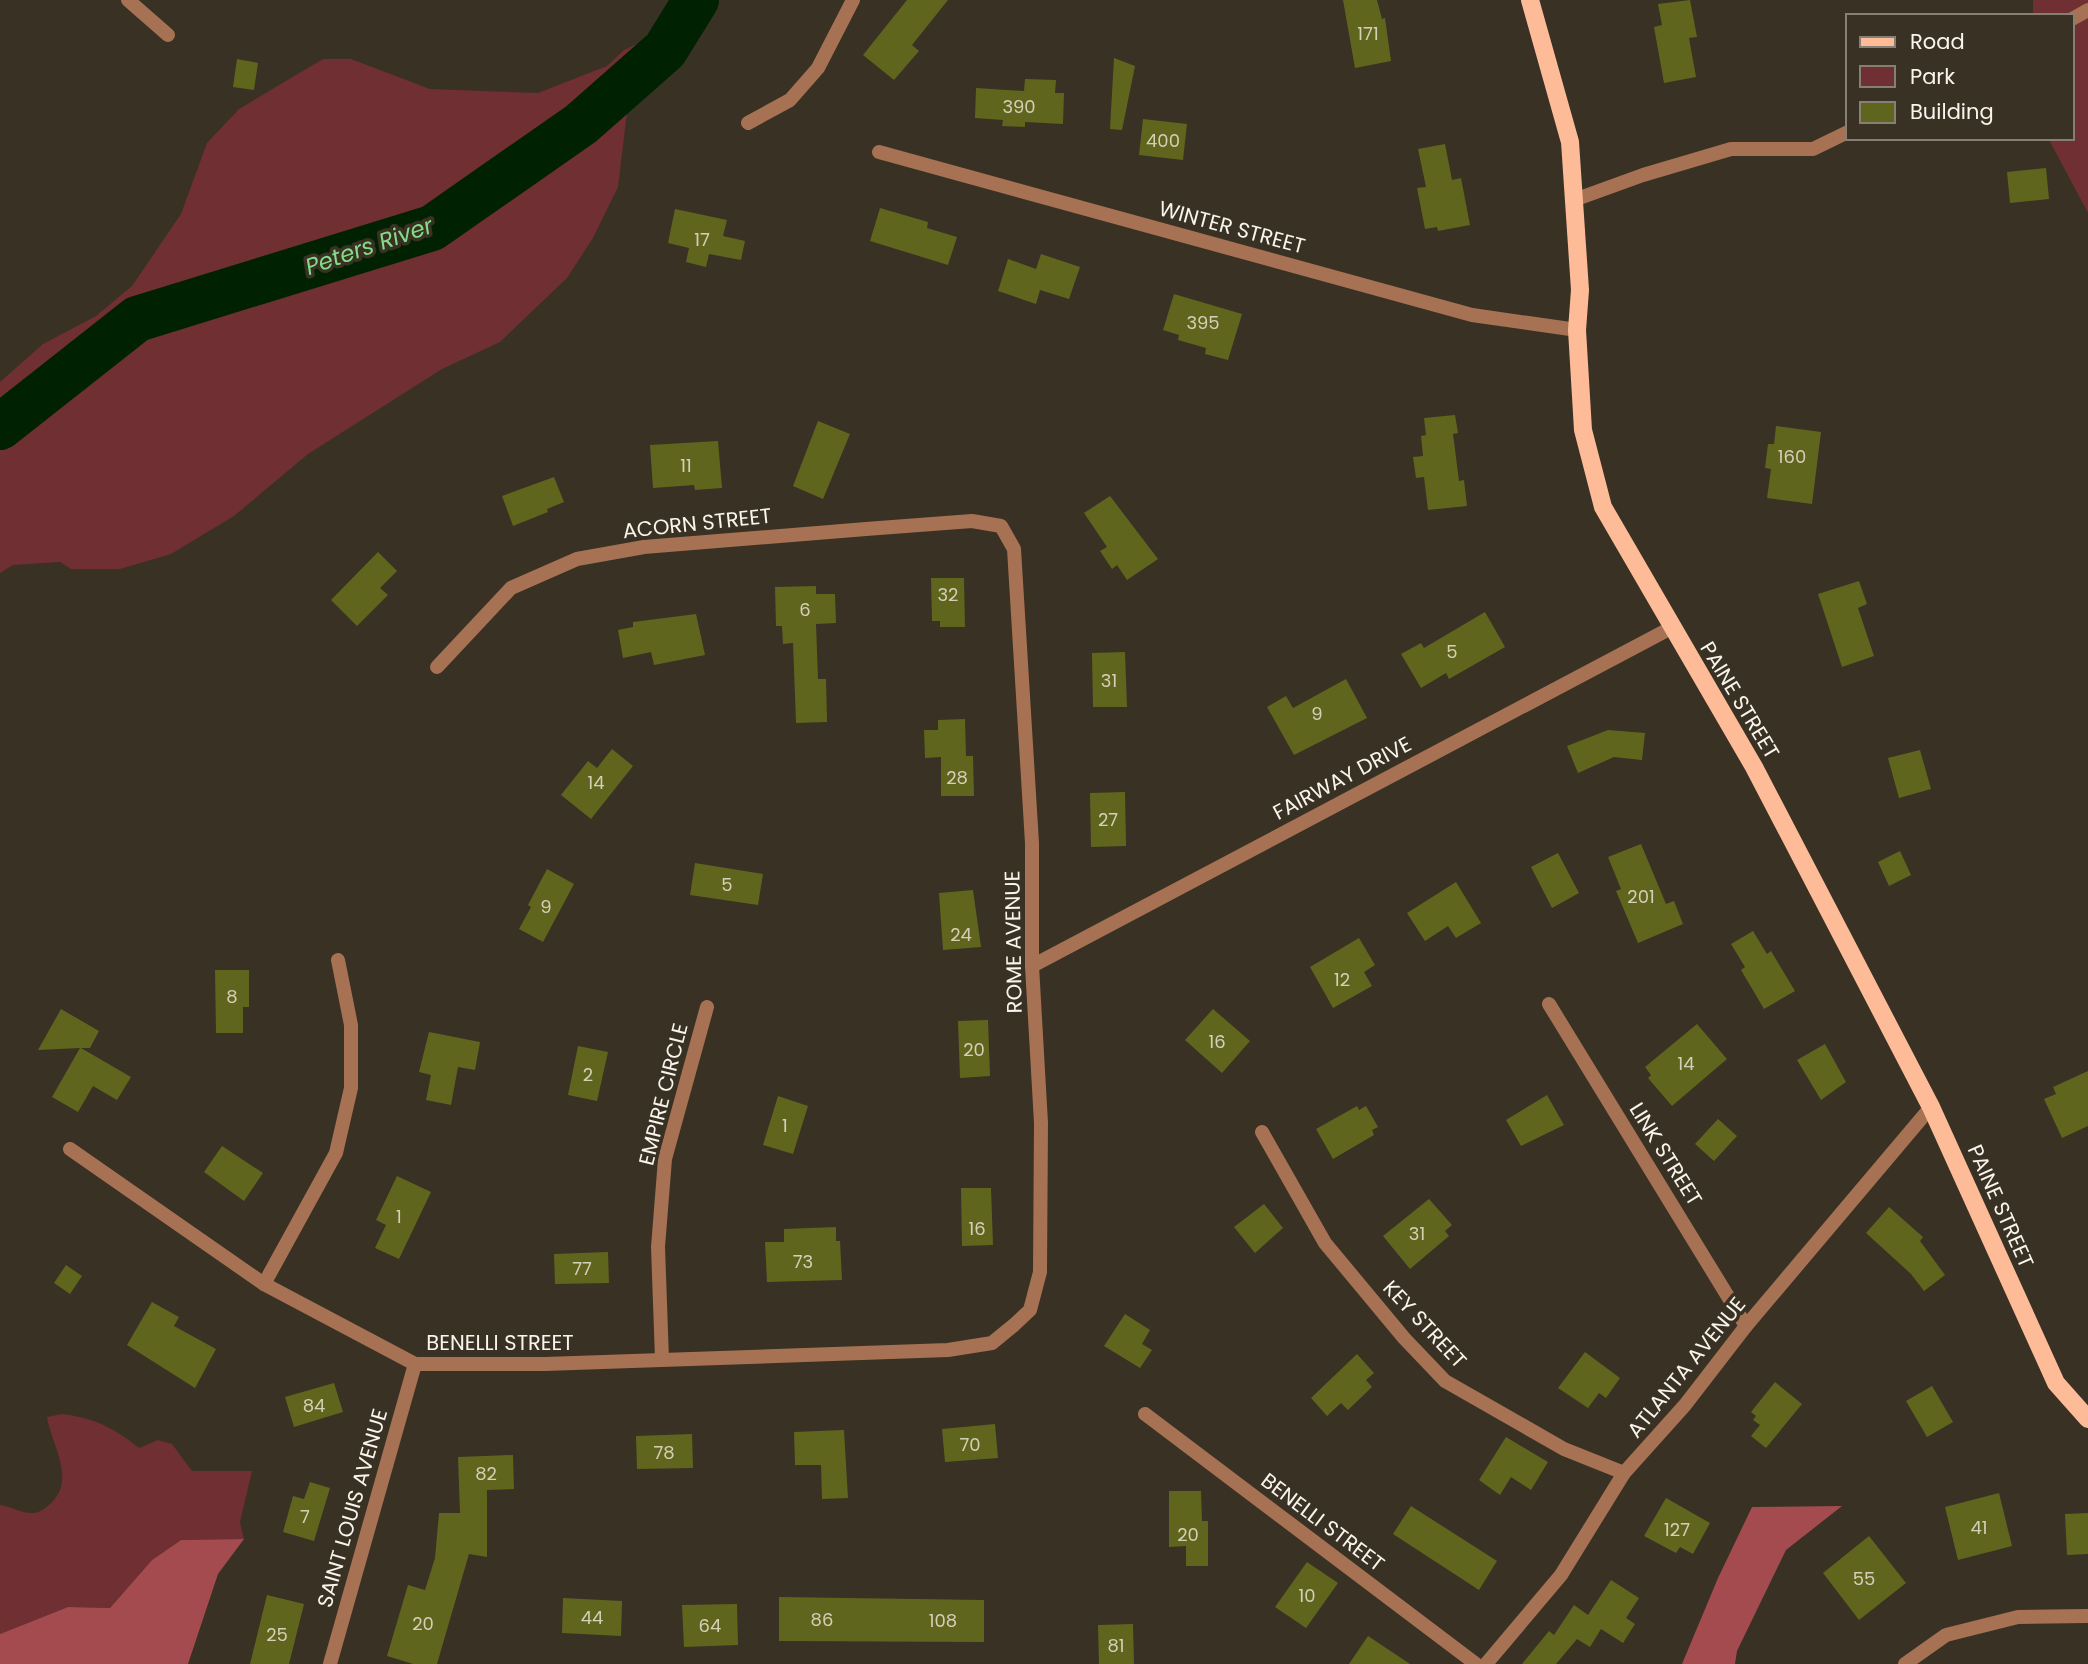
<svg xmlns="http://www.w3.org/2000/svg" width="2088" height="1664" font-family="Poppins,sans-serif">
  <rect width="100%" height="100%" fill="#383124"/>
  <g fill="#702f32">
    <path d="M2033 0H2088V213L2048 138H2072V16H2033Z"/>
    <path d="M637 44 652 48 654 56 651 70 627 112 618 187 593 238 567 278 500 342 442 369 308 454 234 516 171 554 120 569H71L60 562 13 565 0 573V382L43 344 96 316 132 286 181 214 207 143 239 109 323 59H351L430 89 538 93 607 66 624 50Z"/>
    <path d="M62 1414C95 1418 114 1428 139 1448L158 1440 172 1444 192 1471H252L240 1522 244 1539 181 1540 152 1560 110 1608 68 1607 0 1634V1505C10 1506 23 1514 33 1513 40 1513 47 1507 52 1502 76 1479 51 1443 47 1417Z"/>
  </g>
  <g fill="#a34b4e">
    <path d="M1842 1506 1786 1550 1737 1651 1735 1664H1682L1718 1578 1752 1507Z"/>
    <path d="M244 1539 218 1574 188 1664H0V1634L68 1607 110 1608 152 1560 181 1540Z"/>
  </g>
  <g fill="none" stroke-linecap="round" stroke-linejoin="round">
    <path stroke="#002203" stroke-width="46" d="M0 427 137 319 432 228 581 124 665 50 696 0"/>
  </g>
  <g fill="#60651e">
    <path d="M907 0H948L912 45 919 51 894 80 863 55Z"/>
    <path d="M1343 0H1377L1382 19 1385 18 1391 61 1355 68Z"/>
    <path d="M1690 0 1697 37 1689 38 1696 77 1664 83 1654 27 1662 25 1658 4Z"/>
    <path d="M1114 58 1135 66 1122 130 1110 129Z"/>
    <path d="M237 59 258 63 254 90 233 87Z"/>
    <path d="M1025 79 1056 80 1055 93H1064L1063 124 1025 122V127L1002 126 1003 120 975 118 976 88 1024 91Z"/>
    <path d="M1143 119 1187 124 1183 160 1139 155Z"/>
    <path d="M1445 144 1452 180 1461 178 1470 225 1438 231 1437 227 1425 229 1417 188 1426 187 1418 149Z"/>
    <path d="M2046 168 2049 199 2010 203 2007 172Z"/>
    <path d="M880 208 928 222 927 228 957 237 948 265 870 241Z"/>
    <path d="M675 209 727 220 723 236 745 241 741 260 709 254 706 267 686 262 689 248 668 243Z"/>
    <path d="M1041 254 1080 267 1069 299 1040 290 1036 304 998 291 1008 259 1036 269Z"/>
    <path d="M1174 294 1242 314 1228 360 1205 354 1206 348 1178 340 1179 335 1163 330Z"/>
    <path d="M1455 415 1458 433 1453 434 1459 481 1464 480 1467 506 1428 510 1424 477 1416 478 1413 457 1423 456 1421 436 1426 435 1424 418Z"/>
    <path d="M818 421 850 434 823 499 793 486Z"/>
    <path d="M1776 426 1821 432 1812 504 1767 498 1771 469 1765 468 1768 444H1774Z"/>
    <path d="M718 441 722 488 695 490 694 485 653 488 650 445Z"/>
    <path d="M554 477 564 502 547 509 548 512 513 526 502 496Z"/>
    <path d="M1110 496 1158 559 1127 580 1117 565 1112 569 1100 551 1107 547 1084 513Z"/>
    <path d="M378 552 397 571 380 588 388 595 357 626 331 600Z"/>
    <path d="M931 578H964L965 627H940V621H932Z"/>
    <path d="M1859 581 1867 604 1858 608 1874 656 1842 667 1818 594Z"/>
    <path d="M816 586V594H835L836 623 816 624 818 679H826L827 722 796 723 793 643 783 644 782 626H776L775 587Z"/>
    <path d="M1485 612 1505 647 1449 679 1446 673 1421 688 1401 654 1421 643 1424 648Z"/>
    <path d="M696 614 705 655 654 665 651 652 623 658 618 630 633 627V622Z"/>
    <path d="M1125 652 1127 707H1093L1092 653Z"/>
    <path d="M1346 679 1367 718 1294 755 1267 707 1286 696 1293 708Z"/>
    <path d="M965 719 966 756H973L974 796H941V757L925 758 924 730H938V720Z"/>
    <path d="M1608 730 1645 733 1642 760 1614 757 1578 773 1567 746Z"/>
    <path d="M612 749 633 766 591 819 561 795 588 761 597 768Z"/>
    <path d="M1920 750 1931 789 1899 798 1888 758Z"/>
    <path d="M1125 792 1126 846 1091 847 1090 793Z"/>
    <path d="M1641 844 1666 904 1674 901 1683 924 1638 943 1616 891 1621 889 1608 857Z"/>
    <path d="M1900 851 1911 875 1889 886 1878 862Z"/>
    <path d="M1558 853 1579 893 1552 908 1531 867Z"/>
    <path d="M695 863 763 874 758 905 690 895Z"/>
    <path d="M547 869 574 884 543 942 519 929 531 907 528 905Z"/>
    <path d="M1456 882 1481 923 1456 938 1448 926 1425 941 1407 913Z"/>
    <path d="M973 890 981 947 943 950 939 893Z"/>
    <path d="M1753 931 1767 954 1771 951 1795 991 1764 1009 1741 970 1745 967 1731 944Z"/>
    <path d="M1359 938 1375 965 1364 972 1372 986 1333 1008 1310 967Z"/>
    <path d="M215 970H249V1007H243V1033H216Z"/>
    <path d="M61 1009 99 1031 90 1048H81L131 1077 117 1100 93 1086 78 1112 52 1097 80 1048 38 1050Z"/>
    <path d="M1213 1009 1250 1041 1222 1073 1185 1040Z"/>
    <path d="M988 1020 990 1076 960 1078 958 1021Z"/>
    <path d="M1697 1024 1727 1059 1672 1106 1648 1078 1651 1075 1645 1067Z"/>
    <path d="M429 1032 480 1042 475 1070 458 1067 451 1105 426 1100 431 1075 419 1072Z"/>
    <path d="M1825 1044 1846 1082 1821 1100 1797 1060Z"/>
    <path d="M578 1046 608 1052 597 1101 568 1095Z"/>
    <path d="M2088 1071V1126L2062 1138 2044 1099 2056 1094 2053 1087Z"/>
    <path d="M1547 1095 1564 1125 1521 1146 1506 1120Z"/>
    <path d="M778 1096 808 1106 793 1154 763 1145Z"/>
    <path d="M1357 1106 1359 1110 1366 1106 1378 1127 1372 1130 1374 1135 1333 1159 1316 1129Z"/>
    <path d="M1718 1119 1737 1136 1714 1161 1695 1144Z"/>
    <path d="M222 1146 263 1173 244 1201 204 1172Z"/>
    <path d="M397 1176 431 1192 399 1259 375 1248 386 1225 376 1220Z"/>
    <path d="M961 1188H991L993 1245 962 1246Z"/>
    <path d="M1429 1199 1452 1225 1445 1231 1449 1236 1410 1269 1383 1236Z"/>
    <path d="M1264 1204 1283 1228 1255 1253 1234 1227Z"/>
    <path d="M1889 1207 1923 1237 1920 1241 1945 1275 1924 1291 1911 1274 1866 1233Z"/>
    <path d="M836 1227V1241H840L842 1280 767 1282 765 1242H784V1229Z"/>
    <path d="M608 1252 609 1283 555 1284 554 1254Z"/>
    <path d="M66 1265 82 1276 70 1294 54 1283Z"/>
    <path d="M152 1302 179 1317 174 1326 216 1349 195 1388 127 1345Z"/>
    <path d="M1125 1314 1150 1330 1142 1344 1152 1350 1140 1368 1104 1346Z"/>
    <path d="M1585 1352 1620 1378 1606 1398 1599 1393 1588 1408 1558 1388Z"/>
    <path d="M1357 1354 1374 1373 1366 1380 1372 1387 1348 1410 1341 1403 1327 1416 1311 1398Z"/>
    <path d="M1775 1382 1802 1404 1766 1448 1751 1436 1760 1425 1753 1420 1756 1416 1751 1412Z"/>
    <path d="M334 1383 343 1412 294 1427 285 1397Z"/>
    <path d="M1932 1386 1953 1422 1927 1437 1906 1401Z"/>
    <path d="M995 1424 998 1458 945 1462 942 1429Z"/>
    <path d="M844 1430 848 1498 822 1499 821 1465H795L794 1432Z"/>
    <path d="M692 1434 693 1468 637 1469 636 1436Z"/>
    <path d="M1506 1437 1548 1462 1531 1490 1511 1477 1500 1495 1479 1480Z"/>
    <path d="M513 1455 514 1489 487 1490V1557L469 1554 437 1664H413L387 1656 408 1585 425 1590 435 1558 439 1513H460L458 1457Z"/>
    <path d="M310 1482 330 1488 314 1541 283 1532 293 1496 304 1499Z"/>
    <path d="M1169 1491H1201L1202 1521H1208V1566H1186V1546L1169 1547Z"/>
    <path d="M1999 1493 2012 1546 1958 1560 1945 1507Z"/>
    <path d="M1666 1498 1710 1523 1693 1554 1680 1547 1676 1553 1644 1536Z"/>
    <path d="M1411 1506 1497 1561 1479 1590 1393 1534Z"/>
    <path d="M2088 1513V1554L2067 1555 2065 1514Z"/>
    <path d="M1869 1536 1906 1583 1859 1620 1823 1573Z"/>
    <path d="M1307 1562 1338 1583 1306 1628 1275 1607Z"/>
    <path d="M1611 1580 1639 1598 1626 1618 1635 1624 1623 1643 1601 1629 1590 1647 1577 1639 1556 1664H1522L1549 1631 1554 1635 1574 1605 1588 1615Z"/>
    <path d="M267 1595 304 1604 289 1664H250Z"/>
    <path d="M779 1597 984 1600V1642L779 1641Z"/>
    <path d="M563 1598 622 1601 621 1636 562 1633Z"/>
    <path d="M737 1604 738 1645 684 1647 682 1605Z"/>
    <path d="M1133 1624 1134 1664H1099L1098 1625Z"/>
    <path d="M1368 1636 1410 1664H1349Z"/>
  </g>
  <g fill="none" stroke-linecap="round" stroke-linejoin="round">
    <g stroke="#a67253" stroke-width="14">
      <path d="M2072 19 2088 10"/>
      <path d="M1574 200 1643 175 1731 149H1813L1848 132"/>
    </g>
    <g stroke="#a67253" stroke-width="14">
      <path d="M128 0 168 35"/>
      <path d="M748 123 790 100 818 68 853 0"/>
      <path d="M879 152 1472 315 1577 330"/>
      <path d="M1032 966 1671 628"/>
      <path d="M1549 1004 1746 1326"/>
      <path d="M1262 1132 1325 1243 1404 1338 1445 1381 1564 1449 1624 1473"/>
      <path d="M70 1149 264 1284 415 1364H545L948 1350 992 1343 1014 1325 1030 1310 1040 1272 1041 1123 1032 966V843L1014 549 1001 526 972 521 866 529 644 547 577 559 511 588 437 667"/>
      <path d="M264 1284 336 1153 351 1088V1025L338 960"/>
      <path d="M662 1359 658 1247 665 1159 707 1007"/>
      <path d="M1145 1414 1476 1664"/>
      <path d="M330 1664 415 1364"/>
      <path d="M1486 1664 1561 1575 1624 1473 1685 1405 1746 1326 1931 1107"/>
      <path d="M1905 1664 1946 1635 2018 1617 2088 1616"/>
    </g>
    <path stroke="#fdbc97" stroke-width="18" d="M1530 0 1570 142 1580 290 1577 330 1583 430 1603 507 1754 767 1931 1107 2056 1383 2088 1419"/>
  </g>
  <g text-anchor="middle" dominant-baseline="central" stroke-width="7" stroke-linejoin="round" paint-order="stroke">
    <g font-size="18" fill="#d3d0b8">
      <text x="1368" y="33">171</text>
      <text x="1019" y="106">390</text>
      <text x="1163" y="140">400</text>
      <text x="702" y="239">17</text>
      <text x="1203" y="322">395</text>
      <text x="1792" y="456">160</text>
      <text x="686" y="465">11</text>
      <text x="948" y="594">32</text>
      <text x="805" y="609">6</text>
      <text x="1452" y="651">5</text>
      <text x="1109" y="680">31</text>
      <text x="1317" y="713">9</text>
      <text x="957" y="777">28</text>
      <text x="596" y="782">14</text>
      <text x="1108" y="819">27</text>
      <text x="727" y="884">5</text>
      <text x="1641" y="896">201</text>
      <text x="546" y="906">9</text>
      <text x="961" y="934">24</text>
      <text x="1342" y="979">12</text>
      <text x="232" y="996">8</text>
      <text x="1217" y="1041">16</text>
      <text x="974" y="1049">20</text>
      <text x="1686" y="1063">14</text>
      <text x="588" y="1074">2</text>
      <text x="785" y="1125">1</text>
      <text x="399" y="1216">1</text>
      <text x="977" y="1228">16</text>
      <text x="1417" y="1233">31</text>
      <text x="803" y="1261">73</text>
      <text x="582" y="1268">77</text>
      <text x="314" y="1405">84</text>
      <text x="970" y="1444">70</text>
      <text x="664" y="1452">78</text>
      <text x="486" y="1473">82</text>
      <text x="305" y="1516">7</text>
      <text x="1979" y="1527">41</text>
      <text x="1677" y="1529">127</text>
      <text x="1188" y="1534">20</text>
      <text x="1864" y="1578">55</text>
      <text x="1307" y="1595">10</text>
      <text x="592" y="1617">44</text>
      <text x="822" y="1619">86</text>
      <text x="943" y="1620">108</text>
      <text x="423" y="1623">20</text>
      <text x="710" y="1625">64</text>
      <text x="277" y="1634">25</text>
      <text x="1116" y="1645">81</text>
    </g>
    <g font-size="21" fill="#f9f4ec" stroke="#383124">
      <text transform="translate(1232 227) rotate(15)">WINTER STREET</text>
      <text transform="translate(697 523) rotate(-6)">ACORN STREET</text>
      <text transform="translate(1740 700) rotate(59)">PAINE STREET</text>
      <text transform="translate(1342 778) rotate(-28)">FAIRWAY DRIVE</text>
      <text transform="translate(1013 942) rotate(-91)">ROME AVENUE</text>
      <text transform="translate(663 1094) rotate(-76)">EMPIRE CIRCLE</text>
      <text transform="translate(1666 1154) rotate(58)">LINK STREET</text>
      <text transform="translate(2001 1206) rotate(66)">PAINE STREET</text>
      <text transform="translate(1425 1324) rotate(47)">KEY STREET</text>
      <text x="500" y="1342">BENELLI STREET</text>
      <text transform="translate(1686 1367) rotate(-51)">ATLANTA AVENUE</text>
      <text transform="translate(352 1508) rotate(-74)">SAINT LOUIS AVENUE</text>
      <text transform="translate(1323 1522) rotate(37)">BENELLI STREET</text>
    </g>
    <g font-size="23" font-style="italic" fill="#84dd86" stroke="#383124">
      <text transform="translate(369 246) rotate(-19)">Peters River</text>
    </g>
  </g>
  <rect x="1846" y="14" width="228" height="126" fill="#383124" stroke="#857f74" stroke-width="2"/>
  <rect x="1860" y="37" width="35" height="10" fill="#fdbc97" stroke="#857f74" stroke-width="2"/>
  <text x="1910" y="49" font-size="21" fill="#f9f4ec">Road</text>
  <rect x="1860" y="66" width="35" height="21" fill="#702f32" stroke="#857f74" stroke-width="2"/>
  <text x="1910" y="84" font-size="21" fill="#f9f4ec">Park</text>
  <rect x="1860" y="102" width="35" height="21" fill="#60651e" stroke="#857f74" stroke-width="2"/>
  <text x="1910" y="119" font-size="21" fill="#f9f4ec">Building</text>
</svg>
